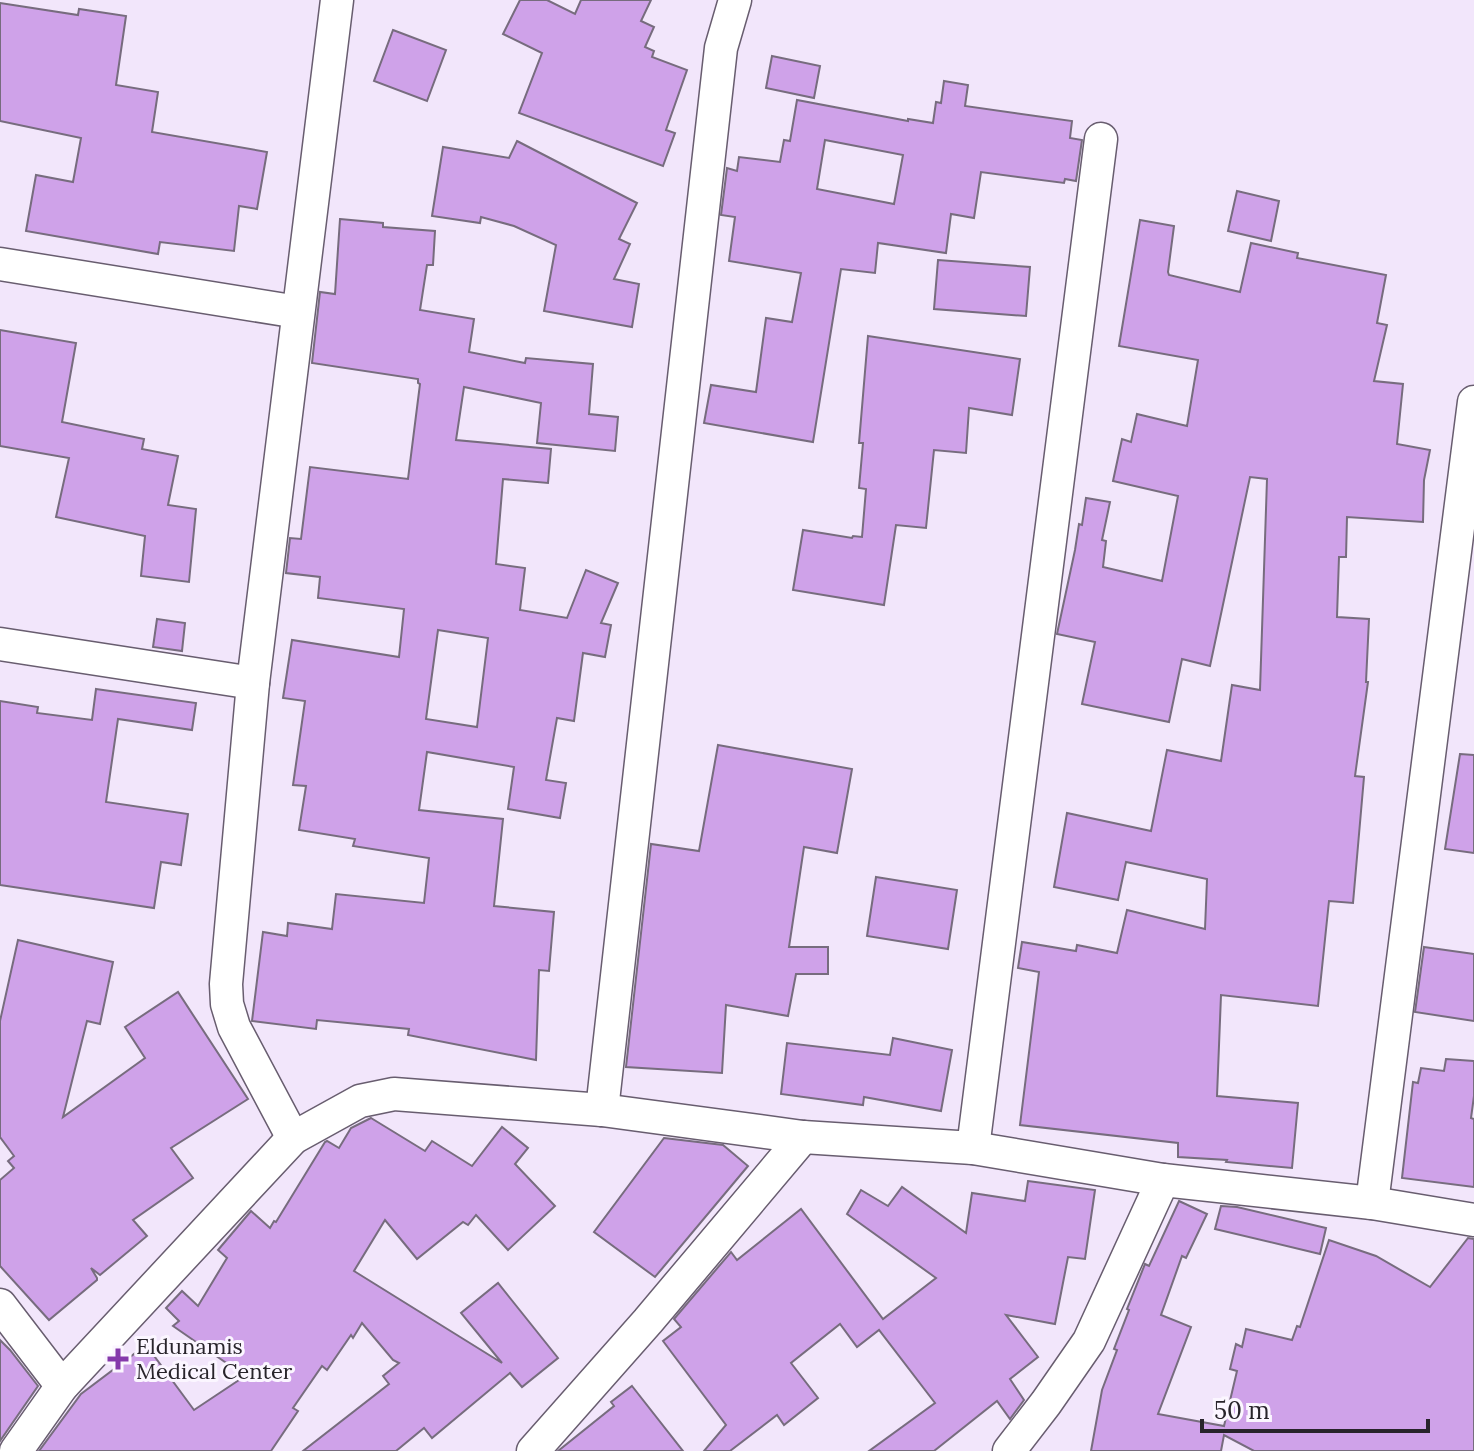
<svg xmlns="http://www.w3.org/2000/svg" width="1474" height="1451" font-family="Lora,serif">
  <rect width="100%" height="100%" fill="#f2e6fb"/>
  <g fill="#cfa2e9" stroke="#776c7e" stroke-width="2" fill-rule="evenodd">
    <path d="M520 0H547L575 14 581 0H651L641 21 654 27 645 47 654 51 652 57 687 70 666 130 675 133 663 166 519 113 542 53 503 34Z"/>
    <path d="M0 3 78 15 79 9 126 16 116 85 158 92 152 132 267 152 257 209 239 206 234 251 160 242 158 254 26 231 36 175 73 182 81 138 0 121Z"/>
    <path d="M393 30 446 50 427 101 374 81Z"/>
    <path d="M772 56 820 66 814 98 766 88Z"/>
    <path d="M944 81 968 85 965 106 1072 121 1070 138 1082 140 1076 181 1065 179 1064 183 981 172 974 218 951 214 946 253 878 243 875 273 841 269 813 442 704 423 711 385 756 392 766 318 792 322 801 273 729 261 735 217 721 215 727 168 737 171 739 157 780 162 784 140 790 141 797 100 908 121V119L933 123 936 102 941 103ZM825 140 903 155 894 204 817 189Z"/>
    <path d="M517 141 637 203 619 239 630 244 614 279 639 284 632 327 544 311 556 245 514 226 481 217 480 223 432 216 443 147 509 158Z"/>
    <path d="M1237 191 1279 201 1271 241 1228 231Z"/>
    <path d="M340 219 383 223V227L435 231 433 265H427L420 310 474 319 469 352 525 363 526 358 593 364 589 414 618 417 615 451 537 443 541 403 464 387 456 440 551 449 548 483 503 479 496 564 525 568 520 610 567 618 586 570 618 583 601 623 611 625 605 657 583 653 574 721 557 718 546 780 566 783 560 818 508 809 514 767 427 752 419 810 503 819 494 906 554 912 549 971 539 970 536 1060 408 1035 409 1029 317 1020 316 1029 252 1021 263 932 287 936 288 923 332 929 336 894 424 903 429 858 353 846 355 839 299 830 306 786 293 785 305 701 283 698 292 640 399 657 404 609 318 598 320 577 286 573 290 538 301 539 310 467 408 479 420 384 418 383V379L312 363 320 292 335 294ZM438 630 488 638 477 727 426 719Z"/>
    <path d="M1140 220 1174 226 1168 272 1169 275 1240 292 1251 243 1298 253 1297 258 1386 275 1377 323 1387 325 1374 381 1403 384 1397 444 1430 450 1424 480 1423 522 1347 517 1346 557H1339L1337 617 1369 619 1366 682H1368L1355 776 1364 777 1353 903 1329 901 1318 1006 1221 995 1217 1096 1298 1103 1292 1168 1226 1162 1227 1160 1178 1157V1143L1020 1125 1039 972 1018 968 1022 942 1076 951 1077 945 1117 953 1127 910 1205 929 1207 879 1126 862 1118 900 1054 887 1067 813 1151 831 1167 750 1221 761 1232 685 1260 690 1267 479 1250 477 1210 666 1182 659 1169 722 1082 704 1095 642 1057 634 1075 550 1079 524 1082 525 1086 498 1110 502 1102 540 1106 541 1103 567 1162 581 1178 496 1113 481 1122 439 1131 442 1137 414 1187 426 1198 360 1119 346Z"/>
    <path d="M938 260 1030 267 1026 316 934 309Z"/>
    <path d="M0 330 76 343 62 422 144 439 142 449 178 456 168 505 196 509 189 582 141 576 145 536 56 517 69 458 0 446Z"/>
    <path d="M868 336 1020 359 1012 415 969 408 966 453 934 450 926 528 896 525 884 605 793 590 803 530 852 538 853 536 862 537 866 489 859 488 863 443H859Z"/>
    <path d="M157 619 185 623 182 651 153 647Z"/>
    <path d="M96 689 196 703 192 730 118 719 106 802 188 814 181 865 161 862 154 908 0 885V701L38 707 37 713 92 720Z"/>
    <path d="M718 745 852 769 837 853 804 847 789 947H828V974H796L788 1016 726 1005 722 1073 626 1067 651 844 699 851Z"/>
    <path d="M1460 754 1474 755V853L1445 849Z"/>
    <path d="M876 877 957 890 948 949 867 936Z"/>
    <path d="M18 940 113 962 100 1024 87 1021 63 1117 145 1058 125 1027 178 992 248 1099 171 1148 193 1178 133 1220 147 1236 100 1275 91 1268 97 1278V1280L49 1320 0 1266V1180L14 1168 8 1161 14 1156 0 1137V1021Z"/>
    <path d="M1424 947 1474 954V1021L1415 1012Z"/>
    <path d="M893 1038 952 1050 941 1111 864 1097 863 1105 781 1094 787 1043 890 1055Z"/>
    <path d="M1446 1059 1474 1061V1096L1471 1118 1474 1119V1187L1402 1178 1413 1082 1418 1083 1421 1068 1444 1071Z"/>
    <path d="M371 1118 425 1151 432 1141 472 1166 502 1127 528 1148 515 1164 555 1206 508 1250 476 1215 468 1225 463 1222 417 1259 385 1220 354 1271 502 1363 461 1313 498 1283 558 1358 522 1387 510 1373 432 1438 424 1428 396 1451H303L389 1384 383 1376 399 1363 393 1360 362 1323 353 1338 351 1335 327 1370 322 1366 293 1408 298 1411 271 1451H39L81 1394 146 1345 194 1410 245 1376 173 1326 179 1321 166 1308 182 1291 198 1306 227 1258 218 1250 251 1211 270 1228 274 1221 276 1222 325 1142 327 1141 339 1148 351 1128Z"/>
    <path d="M664 1138 723 1145 748 1166 655 1277 594 1232Z"/>
    <path d="M1028 1181 1095 1190 1085 1259 1068 1257 1055 1324 1006 1315 1038 1357 1010 1379 1024 1400 1010 1419 997 1401 934 1451H869L935 1403 879 1330 857 1347 840 1324 791 1363 818 1398 784 1425 777 1415 730 1451H704L726 1425 663 1341 681 1327 674 1319 731 1252 737 1260 801 1209 883 1319 936 1278 847 1214 861 1190 888 1206 902 1187 966 1233 972 1193 1025 1201Z"/>
    <path d="M1179 1201 1207 1214 1186 1258 1182 1256 1161 1315 1191 1327 1158 1414 1224 1426 1237 1371 1230 1369 1236 1344 1242 1347 1246 1329 1292 1340 1297 1326 1300 1327 1329 1240 1376 1256 1430 1287 1468 1238 1474 1239V1451H1254L1224 1435 1221 1451H1091L1102 1390 1117 1350 1114 1349 1129 1310 1127 1309 1145 1264 1149 1266Z"/>
    <path d="M1221 1206 1237 1207 1326 1228 1320 1254 1215 1229Z"/>
    <path d="M0 1340 10 1350 38 1386 0 1441Z"/>
    <path d="M632 1386 683 1451H558L614 1406 611 1402Z"/>
  </g>
  <g fill="none" stroke-linecap="round" stroke-linejoin="round">
    <g stroke="#685d6f" stroke-width="35">
      <g id="minor">
        <path d="M0 264 298 312"/>
        <path d="M0 644 253 683"/>
        <path d="M602 1110 721 48 735 0"/>
        <path d="M293 1138 234 1027 227 1004 226 984 253 683 337 0"/>
        <path d="M973 1148 1101 139"/>
        <path d="M1372 1203 1474 402"/>
        <path d="M0 1305 62 1386"/>
        <path d="M16 1451 62 1386 293 1138 360 1101 394 1094 602 1110 803 1137 973 1148 1163 1180 1372 1203 1474 1220"/>
        <path d="M533 1451 648 1321 803 1137"/>
        <path d="M1009 1451 1046 1403 1089 1341 1163 1180"/>
      </g>
    </g>
    <use href="#minor" stroke="#fff" stroke-width="32"/>
  </g>
  <path fill="#8539ab" stroke="#fbf6ff" stroke-width="3" d="M114 1347h8v8h8v8h-8v8h-8v-8h-8v-8h8z"/>
  <g text-anchor="middle" dominant-baseline="central" stroke-width="6" stroke-linejoin="round" paint-order="stroke">
    <g font-size="22" fill="#28242b" stroke="#fbf6ff" text-anchor="start">
      <text x="136" y="1346">Eldunamis<tspan x="136" dy="25">Medical Center</tspan></text>
    </g>
  </g>
  <path d="M1202 1419v12h226v-12" fill="none" stroke="#28242b" stroke-width="4"/>
  <text x="1214" y="1419" font-size="24" fill="#28242b" stroke="#fbf6ff" stroke-width="6" paint-order="stroke">50 m</text>
</svg>
